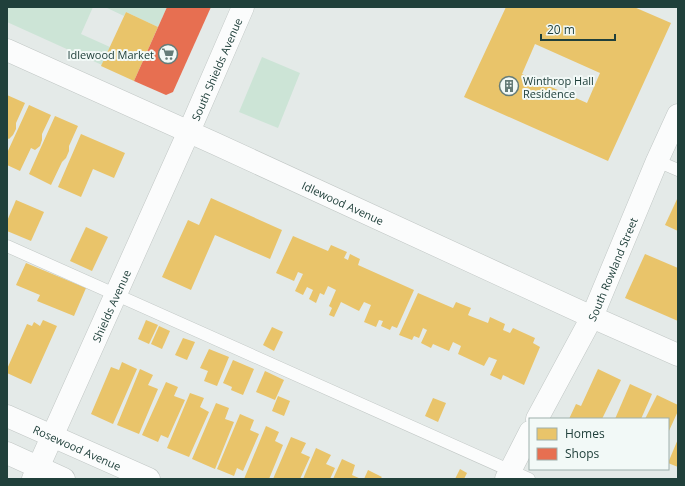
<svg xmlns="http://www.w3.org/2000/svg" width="685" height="486" font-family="'Open Sans',sans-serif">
  <rect width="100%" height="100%" fill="#e4eae8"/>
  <g fill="#cce4d6">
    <path d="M7 7H93L81 34 110 47 102 65 7 22Z"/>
    <path d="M105 7H167L158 27 126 12 124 16Z"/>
    <path d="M262 57 300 73 278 128 239 112Z"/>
  </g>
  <g fill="#e9c46a" fill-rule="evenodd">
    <path d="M506 7H634L671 23 608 161 464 97ZM535 44 600 73 587 103 522 74Z"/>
    <path d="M126 12 158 27 134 81 101 66Z"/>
    <path d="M7 95 25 103 16 123V129L13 135 9 139 7 138Z"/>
    <path d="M29 105 51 115 42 134V140L40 146 35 150 31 148 20 171 7 165V153Z"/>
    <path d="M55 116 78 126 69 146V151L66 158 62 162 51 185 29 174Z"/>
    <path d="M81 134 125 153 114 178 93 169 81 197 58 187Z"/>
    <path d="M678 197V231L665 225Z"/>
    <path d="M211 198 282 230 270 259 215 235 191 290 162 277 188 220 199 225Z"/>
    <path d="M16 200 44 212 31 241 7 231V221Z"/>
    <path d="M86 227 108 237 92 271 70 261Z"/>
    <path d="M293 236 328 251 331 245 347 252 344 258 348 260 350 254 360 259 358 265 414 290 397 328 392 326 390 330 381 326 383 321 379 320 376 327 364 322 371 305 364 302 359 311 341 302 334 317 329 315 332 308 329 306 336 290 328 286 324 295 320 293 316 303 309 299 313 290 307 287 303 295 295 291 303 274 298 272 294 281 276 273Z"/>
    <path d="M645 254 678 268V321L625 298Z"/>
    <path d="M26 263 86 288 74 316 37 301 40 295 16 285Z"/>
    <path d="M418 293 453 308 456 302 471 308 468 315 470 316 488 323 490 317 505 324 503 330 510 333 513 328 535 338 533 343 540 347 524 385 503 375 501 380 490 375 497 360 489 357 484 366 458 354 461 346 453 342 449 351 433 344 431 348 421 343 427 330 423 328 419 338 414 336 412 340 399 335Z"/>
    <path d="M43 320 57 326 31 384 7 373V369L27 324 32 326 34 322 40 326Z"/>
    <path d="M146 320 158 325 149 344 138 339Z"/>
    <path d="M159 326 170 331 162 349 151 344Z"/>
    <path d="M272 327 283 332 274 351 263 345Z"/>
    <path d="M183 338 195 342 187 360 175 355Z"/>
    <path d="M209 349 229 357 217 386 204 381 208 371 200 368Z"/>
    <path d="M233 360 254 369 243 395 231 390 232 387 223 383Z"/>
    <path d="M122 362 137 369 113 424 91 414 111 367 119 370Z"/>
    <path d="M140 369 153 375 148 385 158 389 139 434 117 425Z"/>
    <path d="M598 369 621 380 602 419H569L576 404 581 406Z"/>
    <path d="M265 371 284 380 275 400 256 392Z"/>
    <path d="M166 382 178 387 174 396 185 400 168 438 161 435 158 442 142 435Z"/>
    <path d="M630 384 652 394 641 419H615Z"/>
    <path d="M190 393 204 398 200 407 209 412 189 457 167 448Z"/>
    <path d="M657 395 678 405V411L668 433V419H645Z"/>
    <path d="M278 396 290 401 284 416 272 411Z"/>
    <path d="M433 398 446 403 438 422 425 416Z"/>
    <path d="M216 403 229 408 225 419 234 422 215 469 192 459Z"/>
    <path d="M240 414 254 420 250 430 259 434 243 471 237 468 234 476 217 469Z"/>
    <path d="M266 426 279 432 275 441 283 445 269 479H244Z"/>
    <path d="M291 437 306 443 301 453 310 457 300 479H273Z"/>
    <path d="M678 439V467L668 463Z"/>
    <path d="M316 448 331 455 326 464 335 468 330 479H303Z"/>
    <path d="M342 459 355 465 352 475 361 479H333Z"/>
    <path d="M460 469 467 473 464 479H455Z"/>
    <path d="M368 470 382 477 380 479H364Z"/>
  </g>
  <path fill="#e76f51" d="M167 7H211L173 92 166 95 134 81Z"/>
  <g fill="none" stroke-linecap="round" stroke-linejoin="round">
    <g stroke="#c1c7c5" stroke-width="13">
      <g id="service">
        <path d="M657 161 678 170"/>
        <path d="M7 246 529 479"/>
      </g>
    </g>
    <g stroke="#c1c7c5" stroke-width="23">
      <g id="minor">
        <path id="s1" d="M7 50 216 144 592 317 678 355"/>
        <path id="s2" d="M7 416 149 479"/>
        <path id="s3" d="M537 419 592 317 657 161 678 115"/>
        <path d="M7 453 64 479"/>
        <path id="s4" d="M33 479 194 120 243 7"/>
        <path d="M506 479 530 432"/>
      </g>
    </g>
    <use href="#service" stroke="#fbfcfc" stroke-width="12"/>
    <use href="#minor" stroke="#fbfcfc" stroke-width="22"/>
  </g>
  <defs>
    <g id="supermarket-ring" transform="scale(1)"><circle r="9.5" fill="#f2f9f7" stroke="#657c78" stroke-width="1.5"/><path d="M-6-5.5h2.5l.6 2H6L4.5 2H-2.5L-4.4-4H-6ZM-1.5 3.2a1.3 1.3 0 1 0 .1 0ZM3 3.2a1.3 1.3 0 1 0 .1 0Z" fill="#657c78"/></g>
    <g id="building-ring" transform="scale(1)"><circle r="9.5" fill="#f2f9f7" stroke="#657c78" stroke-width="1.5"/><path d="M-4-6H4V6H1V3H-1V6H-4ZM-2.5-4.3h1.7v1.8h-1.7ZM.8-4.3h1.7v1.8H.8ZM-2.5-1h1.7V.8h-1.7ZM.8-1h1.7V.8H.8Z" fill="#657c78"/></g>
  </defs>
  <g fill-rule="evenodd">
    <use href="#supermarket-ring" x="168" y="54"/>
    <use href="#building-ring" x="509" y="86"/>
  </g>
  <g text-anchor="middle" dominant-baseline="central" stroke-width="4" stroke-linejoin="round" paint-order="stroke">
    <g font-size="11" fill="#20403b" stroke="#f2f9f7" text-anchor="end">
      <text x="154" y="54">Idlewood Market</text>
      <text x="523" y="80" text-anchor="start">Winthrop Hall<tspan x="523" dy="13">Residence</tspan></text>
    </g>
    <g font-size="11" fill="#20403b" stroke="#f2f9f7">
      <text stroke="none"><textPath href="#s4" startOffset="449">South Shields Avenue</textPath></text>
      <text stroke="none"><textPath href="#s1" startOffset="369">Idlewood Avenue</textPath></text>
      <text stroke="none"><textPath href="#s3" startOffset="168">South Rowland Street</textPath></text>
      <text stroke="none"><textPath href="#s4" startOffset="190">Shields Avenue</textPath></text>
      <text stroke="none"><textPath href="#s2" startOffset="77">Rosewood Avenue</textPath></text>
    </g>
  </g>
  <rect width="685" height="486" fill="none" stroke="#20403b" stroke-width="16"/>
  <rect x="529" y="418" width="140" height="52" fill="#f2f9f7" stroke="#9eafac"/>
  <rect x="537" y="428" width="20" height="12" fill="#e9c46a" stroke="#9eafac"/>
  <text x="565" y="438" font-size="12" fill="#20403b">Homes</text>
  <rect x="537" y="448" width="20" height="12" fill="#e76f51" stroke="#9eafac"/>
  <text x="565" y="458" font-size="12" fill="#20403b">Shops</text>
  <path d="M541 34v6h74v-6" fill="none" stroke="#20403b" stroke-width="2"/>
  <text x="547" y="34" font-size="12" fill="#20403b" stroke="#f2f9f7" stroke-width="3" paint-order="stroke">20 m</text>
</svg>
